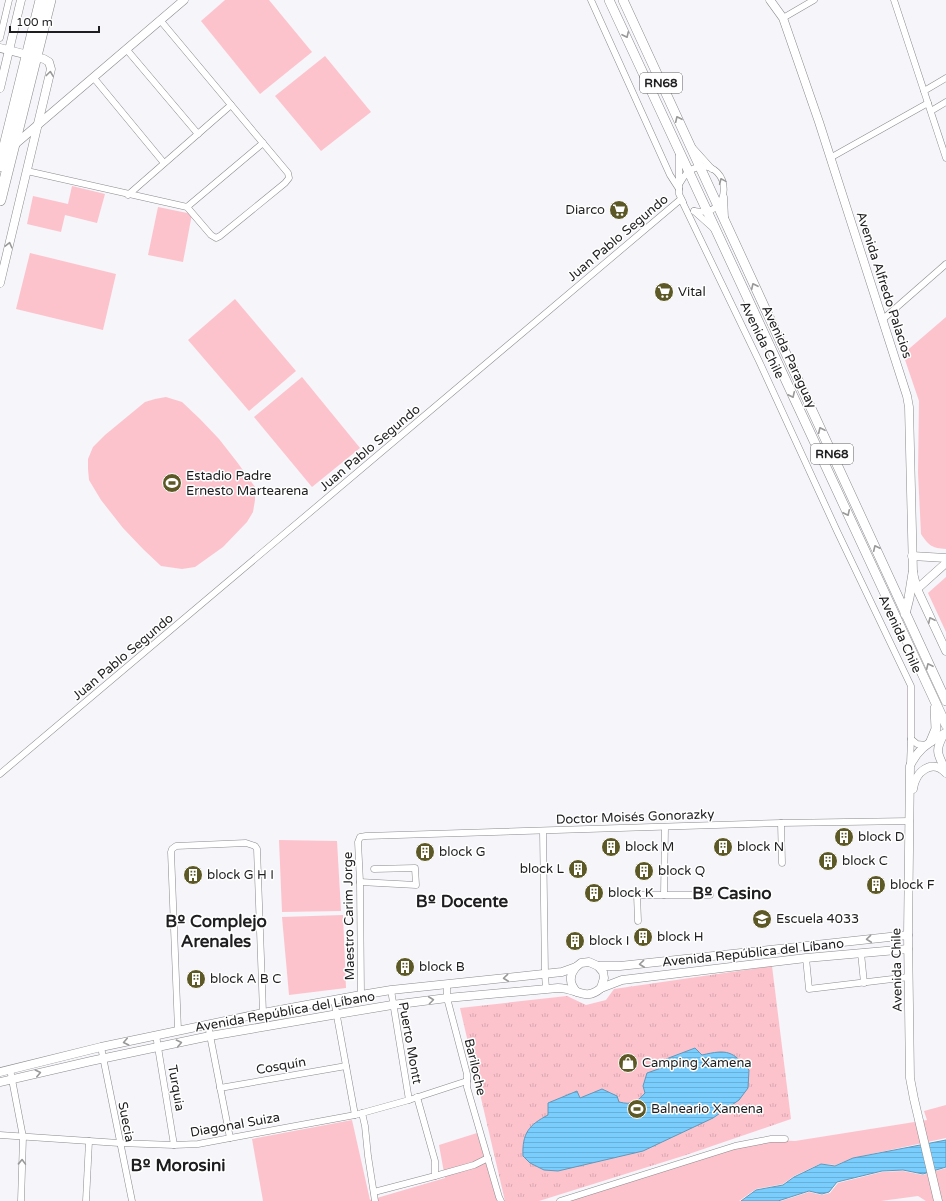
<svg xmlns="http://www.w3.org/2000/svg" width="946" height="1201" font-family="'Varela Round',sans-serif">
  <defs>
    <pattern id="park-tufts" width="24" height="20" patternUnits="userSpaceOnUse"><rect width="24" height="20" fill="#fdc3cd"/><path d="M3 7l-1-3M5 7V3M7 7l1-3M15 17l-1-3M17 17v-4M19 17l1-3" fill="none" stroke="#d8a7b0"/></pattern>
    <pattern id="water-rules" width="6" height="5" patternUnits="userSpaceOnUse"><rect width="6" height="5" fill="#7acefe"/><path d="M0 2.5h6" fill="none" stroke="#69b0d9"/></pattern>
  </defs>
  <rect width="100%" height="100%" fill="#f6f5f9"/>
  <g fill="#fdc3cd">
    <path d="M225 0H269L312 52 260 94 201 21Z"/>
    <path d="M325 56 371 112 321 151 275 96Z"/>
    <path d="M72 186 105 194 97 223 65 215 61 232 27 224 33 196 68 204Z"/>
    <path d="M158 207 192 214 183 262 148 255Z"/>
    <path d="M30 253 116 274 103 330 16 309Z"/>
    <path d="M235 299 296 371 249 411 188 340Z"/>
    <path d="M946 317V549C932 548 929 546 921 534L918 473 919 401 903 354Z"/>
    <path d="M302 377 360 448 312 487 254 417Z"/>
    <path d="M166 397 182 402 200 419 219 439 237 462 255 487V500L253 512 247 522 223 547 195 567 182 569 161 566 143 549 123 528 101 500 89 480 88 469V459L93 447 105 435 145 402 155 399Z"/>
    <path d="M946 577V632L928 593Z"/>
    <path d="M279 840 337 841 341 911 282 912Z"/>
    <path d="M343 915 346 988 289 995 282 917Z"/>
    <path d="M946 1105V1138L853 1158 836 1165 820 1164 794 1176 783 1184 756 1189 739 1201H569L736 1147 771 1140 795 1141 927 1120 924 1111Z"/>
    <path d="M352 1120 370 1200 445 1178 439 1145 477 1133 497 1201H263L252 1139Z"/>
    <path d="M946 1168V1201H926L918 1196 881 1201H781L809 1192 822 1195 830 1193 838 1183 882 1172 903 1171 923 1175Z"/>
  </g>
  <path fill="url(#park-tufts)" d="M772 966 791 1119 686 1155 539 1201H505L460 1008 567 996 586 1005 606 1000 614 989Z"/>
  <g fill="url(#water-rules)" stroke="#5e99bb">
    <path d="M695 1048 702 1055C728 1049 732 1051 749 1070L748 1088 739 1100 713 1118 643 1151 558 1171 544 1170 530 1163 523 1156C522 1133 529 1125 548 1115V1103L577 1091 580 1098 602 1089 617 1096 619 1102C632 1105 636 1103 645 1093L643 1086 647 1073 667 1066 666 1059Z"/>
    <path d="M946 1140V1167L923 1174 903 1170 882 1171 837 1182 829 1192 822 1194 809 1191 778 1201H741L756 1190 783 1185 794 1177 821 1164 835 1166 853 1158Z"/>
  </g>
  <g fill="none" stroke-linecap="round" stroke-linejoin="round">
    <g stroke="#8b8a8d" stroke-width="7">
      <g id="street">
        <path d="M591 0 670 175 679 189"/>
        <path d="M894 0 946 158"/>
        <path d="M783 18 814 0"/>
        <path d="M0 38 9 0"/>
        <path d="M127 50 198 134"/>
        <path d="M93 77 164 163"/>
        <path d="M924 91 946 78"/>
        <path d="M931 111 946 102"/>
        <path d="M694 149 712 169"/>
        <path d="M679 154V194L683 202"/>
        <path d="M830 158 928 103"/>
        <path d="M27 171 187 207 211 235 216 238 220 236 285 183 289 178 288 173 160 20"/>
        <path d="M680 183C684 175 689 169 698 167 732 161 734 219 694 211"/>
        <path d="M128 195 231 105"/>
        <path d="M724 197 725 218"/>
        <path d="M187 207 263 143"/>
        <path d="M694 211 713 228"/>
        <path d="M882 320 946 264"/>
        <path d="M911 739 917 744 926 745"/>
        <path d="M0 774 681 199 759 361 837 531 911 686V739L910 764"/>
        <path d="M781 823 782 863"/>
        <path d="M543 831 545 974 546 989"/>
        <path d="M360 882 416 885 415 868 374 869"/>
        <path d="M664 895 665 827"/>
        <path d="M638 921 637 895H710"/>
        <path d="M861 953 864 983"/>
        <path d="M806 958 809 989 909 977"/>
        <path d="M447 984V998L467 1074V1087L499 1197 501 1201"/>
        <path d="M391 990 409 1100"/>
        <path d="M361 995 360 882 358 842 360 837 366 836 781 823 910 821"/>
        <path d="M334 1000 355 1115"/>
        <path d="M208 1025 230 1138"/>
        <path d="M178 1030 171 852 172 849 176 846 246 843 255 846 257 849 263 1013"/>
        <path d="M156 1035 174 1145"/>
        <path d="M101 1047 132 1201"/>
        <path d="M10 1069 23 1137 21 1201"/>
        <path d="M220 1088 346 1066"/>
        <path d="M417 1097 435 1161V1176"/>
        <path d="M362 1113 365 1126 368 1156 375 1201"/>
        <path d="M0 1135 119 1143 174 1145 198 1144 355 1115 409 1100 467 1081"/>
        <path d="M374 1192 435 1176 474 1165 488 1158"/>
        <path d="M86 1201 89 1141"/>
        <path d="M560 1201 735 1146 771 1139H785"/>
      </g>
    </g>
    <g stroke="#8b8a8d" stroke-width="9">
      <g id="secondary">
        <path d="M770 0 783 18 819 122 907 396 909 407 913 573 917 589 946 651"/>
        <path d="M0 48 44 59 49 62 51 69 0 283"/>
        <path d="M0 88 21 0"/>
        <path d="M13 146C70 98 127 48 184 0"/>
        <path d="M912 556 946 558"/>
        <path d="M917 589 946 563"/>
        <path d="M944 734C934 752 938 754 946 771"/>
        <path d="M913 789C915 772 932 758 946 773"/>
        <path d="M598 966H620L908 935"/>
        <path d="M576 967C569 975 569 984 577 992"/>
        <path d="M601 988 622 980 806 958 908 949"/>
        <path d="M0 1072 101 1047 263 1013 361 995 391 990 562 972 576 967 581 963 589 962 598 966 603 972 604 978 601 988C585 1002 577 988 558 988L447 998 392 1005 338 1014 210 1036 91 1061 0 1082"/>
        <path d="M938 1201 914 1099 910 1078 908 935 910 766C918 748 929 743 945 733"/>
      </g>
    </g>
    <g stroke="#8b8a8d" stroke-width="10">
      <g id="primary">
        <path d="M609 0 946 725"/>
        <path d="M623 0 946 701"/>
        <path d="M905 614 909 598 913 573"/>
        <path d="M931 741 936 729 935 708"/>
      </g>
    </g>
    <g stroke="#8b8a8d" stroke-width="12">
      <g id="highway">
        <path d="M0 166 41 0"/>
        <path d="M0 200 50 0"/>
      </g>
    </g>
    <use href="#street" stroke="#fff" stroke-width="6"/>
    <use href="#secondary" stroke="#fff" stroke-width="8"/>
    <use href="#primary" stroke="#fff" stroke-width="9"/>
    <use href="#highway" stroke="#fff" stroke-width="11"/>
  </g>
  <defs><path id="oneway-chevron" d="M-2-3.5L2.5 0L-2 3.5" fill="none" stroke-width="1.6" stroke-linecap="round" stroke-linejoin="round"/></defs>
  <g stroke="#9a999a">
    <use href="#oneway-chevron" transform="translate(626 35) rotate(65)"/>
    <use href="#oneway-chevron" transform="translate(50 74) rotate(-83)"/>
    <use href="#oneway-chevron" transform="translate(678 119) rotate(-115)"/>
    <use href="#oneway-chevron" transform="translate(722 181) rotate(-114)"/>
    <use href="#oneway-chevron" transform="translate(9 245) rotate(-76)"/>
    <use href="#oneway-chevron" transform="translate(754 286) rotate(-115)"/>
    <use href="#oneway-chevron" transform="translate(792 395) rotate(65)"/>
    <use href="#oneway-chevron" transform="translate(821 430) rotate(-115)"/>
    <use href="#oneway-chevron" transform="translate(847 513) rotate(65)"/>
    <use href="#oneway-chevron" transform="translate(876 548) rotate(-115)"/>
    <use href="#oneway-chevron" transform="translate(931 620) rotate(-115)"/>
    <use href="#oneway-chevron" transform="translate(929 666) rotate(-115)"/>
    <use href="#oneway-chevron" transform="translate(869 939) rotate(174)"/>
    <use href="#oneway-chevron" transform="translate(642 964) rotate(174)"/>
    <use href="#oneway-chevron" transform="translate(506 978) rotate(174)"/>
    <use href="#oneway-chevron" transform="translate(431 1000) rotate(-7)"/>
    <use href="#oneway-chevron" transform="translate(126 1042) rotate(168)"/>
    <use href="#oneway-chevron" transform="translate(179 1043) rotate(-12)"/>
    <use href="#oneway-chevron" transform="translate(38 1073) rotate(-13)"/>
    <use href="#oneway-chevron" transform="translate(22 1162) rotate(-88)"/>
  </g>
  <defs>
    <g id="supermarket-disc" transform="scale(1)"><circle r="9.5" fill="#5d5926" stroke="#fff"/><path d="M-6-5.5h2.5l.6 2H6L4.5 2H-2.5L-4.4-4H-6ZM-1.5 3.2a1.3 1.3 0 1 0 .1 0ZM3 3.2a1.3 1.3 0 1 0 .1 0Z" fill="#fff"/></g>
    <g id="stadium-disc" transform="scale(1)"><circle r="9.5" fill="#5d5926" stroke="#fff"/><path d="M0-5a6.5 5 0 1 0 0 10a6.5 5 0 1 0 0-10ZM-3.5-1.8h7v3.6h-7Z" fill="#fff"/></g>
    <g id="building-disc" transform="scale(1)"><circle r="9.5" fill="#5d5926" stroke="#fff"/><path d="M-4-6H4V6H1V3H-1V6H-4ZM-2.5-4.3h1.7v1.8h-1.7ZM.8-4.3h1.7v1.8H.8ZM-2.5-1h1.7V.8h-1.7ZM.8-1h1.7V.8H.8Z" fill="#fff"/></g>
    <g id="school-disc" transform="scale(1)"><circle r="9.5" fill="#5d5926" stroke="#fff"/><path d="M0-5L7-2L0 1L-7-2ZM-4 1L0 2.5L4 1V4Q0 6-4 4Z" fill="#fff"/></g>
    <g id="shop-disc" transform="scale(1)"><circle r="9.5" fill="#5d5926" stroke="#fff"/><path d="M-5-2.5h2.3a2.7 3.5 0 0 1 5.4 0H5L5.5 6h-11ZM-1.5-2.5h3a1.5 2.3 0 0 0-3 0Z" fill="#fff"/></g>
  </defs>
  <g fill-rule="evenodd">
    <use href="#supermarket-disc" x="619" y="210"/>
    <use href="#supermarket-disc" x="664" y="292"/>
    <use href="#stadium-disc" x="172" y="483"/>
    <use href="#building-disc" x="844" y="837"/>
    <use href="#building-disc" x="611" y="847"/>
    <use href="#building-disc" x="723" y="847"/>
    <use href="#building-disc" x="425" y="852"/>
    <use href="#building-disc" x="828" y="861"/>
    <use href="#building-disc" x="578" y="869"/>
    <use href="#building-disc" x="644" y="871"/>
    <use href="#building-disc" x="193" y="875"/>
    <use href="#building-disc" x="876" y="885"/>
    <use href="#building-disc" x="594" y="893"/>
    <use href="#school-disc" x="762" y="919"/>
    <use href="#building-disc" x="643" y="937"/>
    <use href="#building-disc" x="575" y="941"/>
    <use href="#building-disc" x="405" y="967"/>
    <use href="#building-disc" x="196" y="979"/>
    <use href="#shop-disc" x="628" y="1063"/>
    <use href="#stadium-disc" x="637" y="1109"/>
  </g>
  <g text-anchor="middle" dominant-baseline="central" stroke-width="3" stroke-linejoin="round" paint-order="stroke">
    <g fill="#fff" stroke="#626162" stroke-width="1">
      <rect x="640" y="73" width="42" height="20" rx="3"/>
      <rect x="811" y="444" width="42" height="20" rx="3"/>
    </g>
    <g font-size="12" font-weight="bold" fill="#1e1d1f">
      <text x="661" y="83">RN68</text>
      <text x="832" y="454">RN68</text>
    </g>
    <g font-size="13" fill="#1e1d1f" stroke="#fff" text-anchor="start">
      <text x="605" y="210" text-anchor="end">Diarco</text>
      <text x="678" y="292">Vital</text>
      <text x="186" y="476">Estadio Padre<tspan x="186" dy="15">Ernesto Martearena</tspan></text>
      <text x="858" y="837">block D</text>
      <text x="625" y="847">block M</text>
      <text x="737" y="847">block N</text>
      <text x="439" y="852">block G</text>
      <text x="842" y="861">block C</text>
      <text x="564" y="869" text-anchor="end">block L</text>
      <text x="658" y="871">block Q</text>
      <text x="207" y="875">block G H I</text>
      <text x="890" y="885">block F</text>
      <text x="608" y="893">block K</text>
      <text x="776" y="919">Escuela 4033</text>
      <text x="657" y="937">block H</text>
      <text x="589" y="941">block I</text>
      <text x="419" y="967">block B</text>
      <text x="210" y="979">block A B C</text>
      <text x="642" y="1063">Camping Xamena</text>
      <text x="651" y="1109">Balneario Xamena</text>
    </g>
    <g font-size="13" fill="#1e1d1f" stroke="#fff">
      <text transform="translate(618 238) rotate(-40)">Juan Pablo Segundo</text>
      <text transform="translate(884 285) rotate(72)">Avenida Alfredo Palacios</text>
      <text transform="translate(762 340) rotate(64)">Avenida Chile</text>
      <text transform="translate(789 357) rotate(65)">Avenida Paraguay</text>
      <text transform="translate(370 448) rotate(-40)">Juan Pablo Segundo</text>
      <text transform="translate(900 634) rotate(65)">Avenida Chile</text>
      <text transform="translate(123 657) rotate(-40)">Juan Pablo Segundo</text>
      <text transform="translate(635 817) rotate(-2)">Doctor Moisés Gonorazky</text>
      <text transform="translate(349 916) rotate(-91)">Maestro Carim Jorge</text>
      <text transform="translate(753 953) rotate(-6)">Avenida República del Líbano</text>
      <text transform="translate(897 970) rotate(-91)">Avenida Chile</text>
      <text transform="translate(285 1012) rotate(-10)">Avenida República del Líbano</text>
      <text transform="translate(410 1043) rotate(80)">Puerto Montt</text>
      <text transform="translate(281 1066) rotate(-10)">Cosquín</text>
      <text transform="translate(475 1067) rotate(77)">Bariloche</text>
      <text transform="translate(176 1088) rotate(80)">Turquia</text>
      <text transform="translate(126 1122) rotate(79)">Suecia</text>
      <text transform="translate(235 1125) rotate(-10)">Diagonal Suiza</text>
    </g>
    <g font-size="17" font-weight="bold" fill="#1e1d1f" stroke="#fff">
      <text x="732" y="893">Bº Casino</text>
      <text x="462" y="901">Bº Docente</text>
      <text x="216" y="921">Bº Complejo<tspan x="216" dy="20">Arenales</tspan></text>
      <text x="178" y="1165">Bº Morosini</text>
    </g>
  </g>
  <path d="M10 26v6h89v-6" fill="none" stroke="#1e1d1f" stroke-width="2"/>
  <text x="16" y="26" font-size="12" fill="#1e1d1f" stroke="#ffffff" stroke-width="3" paint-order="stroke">100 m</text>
</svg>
